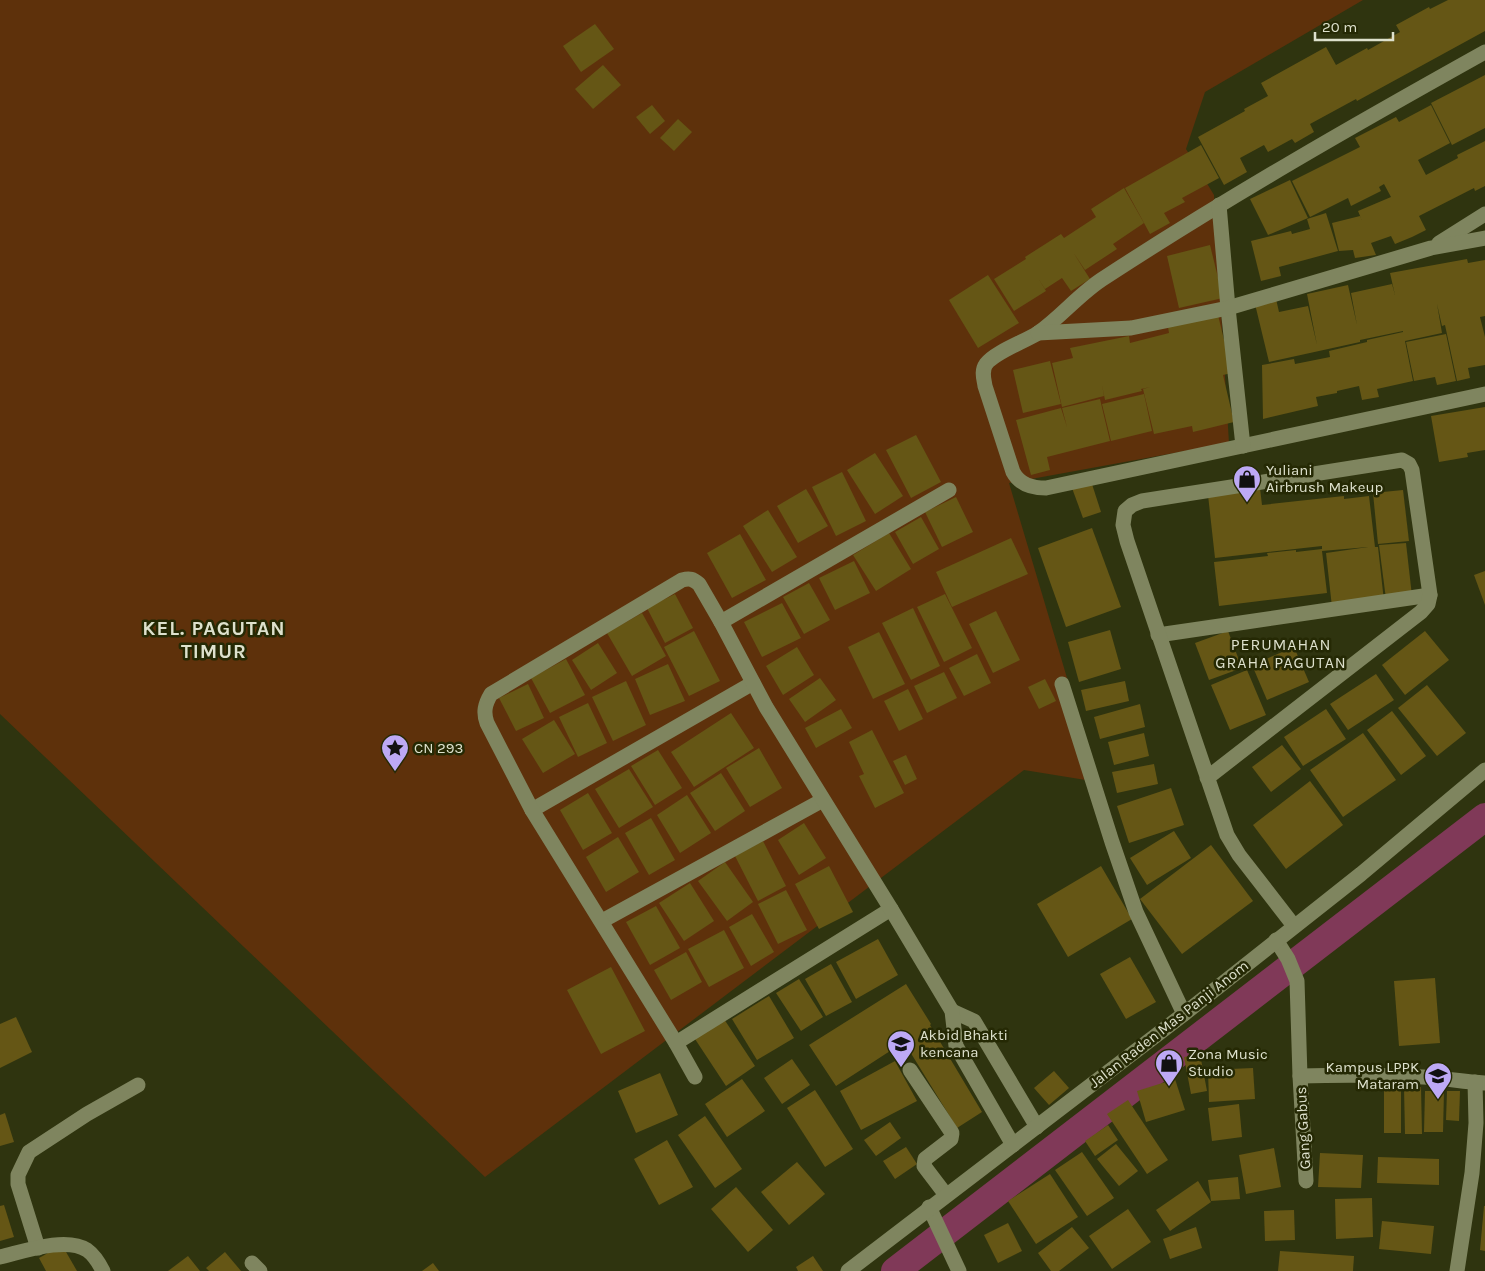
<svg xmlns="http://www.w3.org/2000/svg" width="1485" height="1271" font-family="Karla,sans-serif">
  <rect width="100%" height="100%" fill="#2f340f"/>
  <path fill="#5e310b" d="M0 0H1363L1205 92 1186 149 1214 195 1229 443 1009 483 1098 782 1024 770 485 1177 0 714Z"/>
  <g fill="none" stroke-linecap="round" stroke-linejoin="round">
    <path stroke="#803958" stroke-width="28" d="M895 1271 1485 817"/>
  </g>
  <g fill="#655615">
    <path d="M1448 0H1485V31L1357 101 1356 99 1310 124 1314 132 1295 143 1292 139 1268 152 1264 145 1240 158 1247 172 1224 185 1198 137 1245 111 1244 109 1268 96 1261 83 1326 47 1336 65 1367 48 1368 50 1400 32 1396 25 1429 7 1430 9Z"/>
    <path d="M595 24 614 49 581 72 563 46Z"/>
    <path d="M603 65 621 85 593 109 575 89Z"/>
    <path d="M1485 75V128L1452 145 1431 103Z"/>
    <path d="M652 105 665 121 650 134 636 117Z"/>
    <path d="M1431 105 1450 143 1418 160 1426 175 1458 158 1457 155 1485 141V186L1475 191 1474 188 1419 216 1426 230 1412 237 1395 244 1391 236 1371 243 1376 255 1355 258 1353 250 1339 251 1332 223 1360 216 1363 223 1358 211 1391 197 1384 184 1379 187 1381 191 1351 206 1348 198 1310 217 1292 181 1360 147 1355 138 1396 117 1399 122Z"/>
    <path d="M678 119 692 132 674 151 660 138Z"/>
    <path d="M1201 145 1219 178 1182 198 1185 202 1164 213 1170 223 1150 234 1125 188Z"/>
    <path d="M1290 180 1308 218 1268 235 1250 199Z"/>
    <path d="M1124 188 1144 223 1113 244 1117 249 1085 270 1073 252 1090 279 1071 291 1062 278 1045 289 1038 278 1046 291 1014 311 994 279 1026 259 1025 257 1061 234 1064 238 1096 217 1091 209Z"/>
    <path d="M1326 213 1338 251 1279 267 1281 276 1261 281 1251 241 1291 231 1292 234 1310 229 1307 219Z"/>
    <path d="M1210 245 1223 298 1179 308 1167 256Z"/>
    <path d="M1467 259 1468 263 1485 260V316L1480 317 1485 337V365L1468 368 1470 378 1457 381 1445 325 1442 326 1437 304 1442 333 1405 341 1413 381 1377 389 1379 397 1362 400 1359 386 1337 391V393L1316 397 1318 406 1263 419 1262 365 1294 359 1295 364 1330 357 1329 351 1367 342V340L1403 332V331L1360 340V342L1269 362 1255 304 1276 299 1279 312 1308 306 1317 345 1307 294 1348 285 1357 325 1351 293 1392 284 1395 295 1390 273Z"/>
    <path d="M988 275 1019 323 978 348 949 300Z"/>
    <path d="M1218 315 1232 373 1223 375 1234 422 1193 432 1192 426 1154 434 1143 389 1150 387 1141 389 1142 391 1105 400 1102 385 1104 396 1062 407 1052 363 1073 358 1070 348 1129 336 1130 343 1169 333 1168 327Z"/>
    <path d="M1446 334 1456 381 1437 385 1435 377 1414 381 1406 342Z"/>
    <path d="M1050 361 1061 404 1023 413 1013 370Z"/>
    <path d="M1144 394 1152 431 1111 441 1102 404Z"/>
    <path d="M1100 399 1110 441 1047 457 1050 470 1031 475 1016 420 1061 408 1067 427 1062 408Z"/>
    <path d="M1485 407V450L1467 453 1468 457 1439 462 1431 416Z"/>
    <path d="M916 435 941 482 911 498 886 450Z"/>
    <path d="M875 453 903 496 875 514 847 470Z"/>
    <path d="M842 472 866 521 836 536 812 487Z"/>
    <path d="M1091 481 1101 512 1083 518 1072 488Z"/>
    <path d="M1260 488 1262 505 1344 496V499L1369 496 1375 547H1378L1384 601 1332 607 1326 553 1368 547 1322 551 1327 593 1219 606 1214 562 1268 556 1267 553 1296 550V552L1322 549V546L1215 558 1208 495Z"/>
    <path d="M806 489 828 526 798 543 777 506Z"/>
    <path d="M1403 490 1409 541 1378 544 1373 493Z"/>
    <path d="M956 497 973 532 942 547 925 512Z"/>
    <path d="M768 510 797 557 772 572 743 526Z"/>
    <path d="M921 517 939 549 913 564 895 532Z"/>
    <path d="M1092 528 1121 607 1066 627 1038 548Z"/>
    <path d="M889 533 911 569 876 591 853 555Z"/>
    <path d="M740 534 766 580 732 598 707 553Z"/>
    <path d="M1011 538 1028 574 952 607 936 572Z"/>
    <path d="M1406 543 1412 596 1386 599 1379 545Z"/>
    <path d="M854 561 870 593 835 610 819 578Z"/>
    <path d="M1485 571V605L1474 575Z"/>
    <path d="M809 583 830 620 804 634 783 597Z"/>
    <path d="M675 594 693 628 665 643 647 608Z"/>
    <path d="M945 594 972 648 944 662 917 607Z"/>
    <path d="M782 603 801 638 762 657 744 622Z"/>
    <path d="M913 608 940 666 911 680 882 623Z"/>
    <path d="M996 611 1020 660 993 673 969 624Z"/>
    <path d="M642 613 666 656 632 676 607 633Z"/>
    <path d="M1110 630 1121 669 1079 682 1068 642Z"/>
    <path d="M694 631 720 681 689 696 664 647Z"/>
    <path d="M1228 631 1242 668 1209 680 1195 643Z"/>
    <path d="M1425 631 1449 660 1405 695 1382 665Z"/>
    <path d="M879 632 905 684 873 699 848 647Z"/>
    <path d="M598 643 617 673 591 690 572 660Z"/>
    <path d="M797 647 814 675 783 695 766 666Z"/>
    <path d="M1294 647 1309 682 1267 700 1252 665Z"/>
    <path d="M977 654 991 683 964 696 949 668Z"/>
    <path d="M566 659 585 695 550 713 531 678Z"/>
    <path d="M668 664 685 701 650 715 635 679Z"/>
    <path d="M1247 670 1266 715 1230 730 1211 685Z"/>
    <path d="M944 672 957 698 927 713 914 686Z"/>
    <path d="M1376 674 1394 700 1348 730 1330 704Z"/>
    <path d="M820 678 836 700 805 722 789 699Z"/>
    <path d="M1045 679 1056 701 1039 709 1028 687Z"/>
    <path d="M626 681 646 725 613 741 592 697Z"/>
    <path d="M1125 681 1129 701 1086 711 1081 690Z"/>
    <path d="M528 684 544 718 516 731 499 698Z"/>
    <path d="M1427 685 1466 733 1437 756 1398 708Z"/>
    <path d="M908 689 923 719 899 731 884 701Z"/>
    <path d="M588 703 607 743 578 757 559 717Z"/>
    <path d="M1140 704 1145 727 1100 739 1094 717Z"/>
    <path d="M841 709 852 728 816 748 805 728Z"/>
    <path d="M1326 709 1346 739 1303 766 1284 737Z"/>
    <path d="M1392 711 1426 756 1401 775 1367 730Z"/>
    <path d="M731 713 754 748 694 787 671 752Z"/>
    <path d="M554 720 575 754 543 773 522 739Z"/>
    <path d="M872 730 904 793 875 808 859 776 864 774 849 742Z"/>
    <path d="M1144 733 1149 756 1114 765 1108 742Z"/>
    <path d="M1363 733 1396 780 1343 817 1310 770Z"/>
    <path d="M1282 745 1301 769 1271 792 1252 767Z"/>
    <path d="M759 748 782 788 750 807 726 768Z"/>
    <path d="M658 750 682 788 655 805 631 766Z"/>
    <path d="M906 755 917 779 905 785 893 761Z"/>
    <path d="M1154 764 1158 784 1117 793 1112 772Z"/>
    <path d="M629 769 653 807 619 828 595 789Z"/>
    <path d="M721 773 745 811 715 831 690 793Z"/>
    <path d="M1310 781 1343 825 1286 869 1253 825Z"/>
    <path d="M1171 788 1184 825 1129 843 1117 806Z"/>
    <path d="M588 793 612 833 583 850 560 810Z"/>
    <path d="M687 795 711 833 680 853 657 815Z"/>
    <path d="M651 818 675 860 649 875 625 833Z"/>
    <path d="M804 823 826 858 799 875 778 840Z"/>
    <path d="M1174 831 1191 858 1147 885 1130 858Z"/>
    <path d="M618 837 639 872 606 892 586 857Z"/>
    <path d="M763 841 786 886 758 901 735 856Z"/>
    <path d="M1211 845 1253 901 1182 954 1140 899Z"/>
    <path d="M725 862 753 902 727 921 698 881Z"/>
    <path d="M829 866 853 912 819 929 795 884Z"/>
    <path d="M1101 866 1132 919 1068 957 1037 904Z"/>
    <path d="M690 883 714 921 684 941 659 903Z"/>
    <path d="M786 890 807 930 778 944 758 904Z"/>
    <path d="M656 906 680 948 650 965 626 922Z"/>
    <path d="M752 914 774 952 751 966 729 927Z"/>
    <path d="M724 930 744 968 709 987 688 949Z"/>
    <path d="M878 939 898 975 856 999 836 962Z"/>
    <path d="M686 952 702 982 671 1000 654 970Z"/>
    <path d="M1130 957 1156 1002 1126 1019 1100 974Z"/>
    <path d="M831 964 852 1002 826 1016 805 979Z"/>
    <path d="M611 967 645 1031 601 1054 567 990Z"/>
    <path d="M1435 978 1440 1043 1399 1046 1394 981Z"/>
    <path d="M799 979 823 1017 801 1031 776 993Z"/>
    <path d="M906 984 931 1024 930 1025 982 1112 957 1128 904 1042 836 1086 809 1045Z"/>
    <path d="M769 996 794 1038 757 1060 732 1019Z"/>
    <path d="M16 1017 32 1052 0 1068V1024Z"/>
    <path d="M724 1019 755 1066 726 1086 695 1039Z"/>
    <path d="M1200 1054 1207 1091 1191 1094 1184 1057Z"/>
    <path d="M792 1059 810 1085 782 1104 764 1078Z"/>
    <path d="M895 1061 917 1101 861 1130 840 1091Z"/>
    <path d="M1253 1068 1255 1099 1209 1102 1208 1070Z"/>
    <path d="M1054 1071 1069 1088 1049 1105 1034 1088Z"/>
    <path d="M660 1073 678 1115 636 1133 618 1091Z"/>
    <path d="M742 1079 765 1111 727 1137 705 1104Z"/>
    <path d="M1175 1079 1185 1110 1146 1122 1137 1091Z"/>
    <rect x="1384" y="1085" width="17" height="48"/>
    <path d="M1404 1087H1421L1422 1134H1405Z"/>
    <path d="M815 1090 853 1149 825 1167 787 1108Z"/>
    <path d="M1425 1091H1444L1443 1132H1424Z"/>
    <path d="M1447 1091H1460L1459 1121 1446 1120Z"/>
    <path d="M1128 1100 1168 1160 1147 1174 1107 1114Z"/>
    <path d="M1239 1104 1242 1137 1212 1141 1208 1108Z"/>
    <path d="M5 1113 14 1142 0 1146V1115Z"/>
    <path d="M705 1116 742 1169 715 1188 678 1135Z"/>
    <path d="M890 1122 901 1138 876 1156 864 1140Z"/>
    <path d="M1108 1125 1118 1140 1095 1156 1085 1141Z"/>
    <path d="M667 1140 693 1187 659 1205 634 1159Z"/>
    <path d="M1116 1144 1138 1171 1119 1186 1097 1159Z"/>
    <path d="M906 1147 917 1164 895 1179 883 1161Z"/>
    <path d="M1274 1148 1281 1187 1246 1194 1239 1155Z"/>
    <path d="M1082 1152 1114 1198 1087 1216 1055 1170Z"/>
    <path d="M1320 1153 1363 1155 1361 1188 1318 1187Z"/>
    <path d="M1378 1157 1439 1159V1185L1377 1183Z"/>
    <path d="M797 1162 825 1194 789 1225 761 1192Z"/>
    <path d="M1050 1174 1078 1217 1036 1244 1008 1201Z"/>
    <path d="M1238 1177 1240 1199 1211 1201 1208 1180Z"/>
    <path d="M1198 1181 1211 1202 1170 1231 1156 1210Z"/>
    <path d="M736 1187 773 1230 748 1252 711 1209Z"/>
    <path d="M1372 1198 1373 1237 1336 1239 1335 1199Z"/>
    <path d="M4 1205 14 1237 0 1241V1206Z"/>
    <path d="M1484 1206H1485V1251L1480 1250Z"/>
    <path d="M1128 1209 1151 1242 1112 1269 1089 1236Z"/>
    <path d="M1294 1210 1295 1240 1265 1241 1264 1211Z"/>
    <path d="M1382 1221 1434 1226 1431 1254 1379 1249Z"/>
    <path d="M1008 1223 1022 1251 998 1263 984 1235Z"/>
    <path d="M1072 1227 1089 1248 1059 1271H1051L1038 1253Z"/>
    <path d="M1196 1227 1202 1248 1170 1259 1163 1239Z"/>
    <path d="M62 1245 77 1271H46L39 1258Z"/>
    <path d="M1280 1251 1354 1256 1353 1271H1278Z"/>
    <path d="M225 1252 241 1271H209L206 1268Z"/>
    <path d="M188 1256 200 1271H168Z"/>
    <path d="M813 1256 823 1271H798L796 1267Z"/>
    <path d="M433 1263 439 1271H422Z"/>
  </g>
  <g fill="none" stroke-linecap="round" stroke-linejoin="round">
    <g stroke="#7f855f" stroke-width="15">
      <path d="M1485 52C1356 124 1228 197 1104 278 1080 293 1061 317 1038 333 1024 342 995 352 986 364 981 371 984 379 985 386L1013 472C1020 485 1032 488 1046 488L1485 394"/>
      <path d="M1219 205 1228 308 1243 446"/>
      <path d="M1439 243 1485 214"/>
      <path d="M1038 333 1131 328 1228 308 1431 248 1485 238"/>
      <path d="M721 622 949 490"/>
      <path d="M1158 635 1430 595"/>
      <path d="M1062 684 1112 842 1136 912 1184 1014"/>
      <path d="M1207 778 1421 612 1428 604 1430 595 1412 470 1409 464 1402 460 1142 501 1132 505 1125 511 1123 525 1127 541 1227 835 1239 855 1294 926"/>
      <path d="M532 810 753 683"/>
      <path d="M602 921 823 800"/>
      <path d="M1276 940 1288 959 1297 981 1300 1076 1306 1181"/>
      <path d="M952 1011 974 1021 1037 1127"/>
      <path d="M676 1043 891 909"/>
      <path d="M910 1070 952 1133 951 1139 925 1159 924 1166 946 1195"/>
      <path d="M1300 1076C1341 1075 1382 1075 1423 1077 1444 1078 1464 1082 1485 1083"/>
      <path d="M695 1077 676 1043 532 810 487 723C483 712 485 704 491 694L682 580C690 578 693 579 699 584L721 622 766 707 891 909 952 1011 956 1046 1013 1145"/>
      <path d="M929 1207 959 1271"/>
      <path d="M38 1248 18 1184V1175L29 1152 87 1114 138 1085"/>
      <path d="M0 1257C22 1252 66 1236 87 1250 94 1255 99 1263 103 1271"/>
      <path d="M252 1263 260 1271"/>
      <path d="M848 1271 1184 1014 1361 874 1485 770"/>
      <path d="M1457 1271 1472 1173 1476 1123 1475 1082"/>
    </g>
  </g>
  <defs>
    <g id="shop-pin" transform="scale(1.4375)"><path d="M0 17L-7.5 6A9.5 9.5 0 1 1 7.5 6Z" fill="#bda9f5" stroke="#252904"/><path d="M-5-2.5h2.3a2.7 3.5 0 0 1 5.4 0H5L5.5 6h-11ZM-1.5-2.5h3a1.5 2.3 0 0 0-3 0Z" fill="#111"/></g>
    <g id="sight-pin" transform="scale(1.4375)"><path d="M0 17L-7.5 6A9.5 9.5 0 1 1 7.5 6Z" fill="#bda9f5" stroke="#252904"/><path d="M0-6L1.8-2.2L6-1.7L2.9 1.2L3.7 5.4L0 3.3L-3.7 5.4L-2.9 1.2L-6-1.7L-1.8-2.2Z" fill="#111"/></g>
    <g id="university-pin" transform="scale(1.4375)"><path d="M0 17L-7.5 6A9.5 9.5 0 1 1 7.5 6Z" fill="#bda9f5" stroke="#252904"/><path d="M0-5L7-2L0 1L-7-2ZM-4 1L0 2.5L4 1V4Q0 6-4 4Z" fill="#111"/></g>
  </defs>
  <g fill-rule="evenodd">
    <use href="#shop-pin" x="1247" y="479"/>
    <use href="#sight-pin" x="395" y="748"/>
    <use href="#university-pin" x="901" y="1044"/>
    <use href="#shop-pin" x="1169" y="1063"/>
    <use href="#university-pin" x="1438" y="1076"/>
  </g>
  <g text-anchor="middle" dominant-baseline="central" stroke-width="5" stroke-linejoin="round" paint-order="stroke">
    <g font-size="15" fill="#dee1cd" stroke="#252904" text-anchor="start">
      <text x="1266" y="470">Yuliani<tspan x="1266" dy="17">Airbrush Makeup</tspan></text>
      <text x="414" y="748">CN 293</text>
      <text x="920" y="1035">Akbid Bhakti<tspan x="920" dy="17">kencana</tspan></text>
      <text x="1188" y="1054">Zona Music<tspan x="1188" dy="17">Studio</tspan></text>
      <text x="1419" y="1067" text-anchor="end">Kampus LPPK<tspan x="1419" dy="17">Mataram</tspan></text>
    </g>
    <g font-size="15" fill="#dee1cd" stroke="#252904">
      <text transform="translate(1169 1024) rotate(-38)">Jalan Raden Mas Panji Anom</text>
      <text transform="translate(1303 1128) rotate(-93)">Gang Gabus</text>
    </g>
    <g font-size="16" letter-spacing="1" fill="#dee1cd" stroke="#252904">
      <text x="1281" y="644">PERUMAHAN<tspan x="1281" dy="18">GRAHA PAGUTAN</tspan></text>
    </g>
    <g font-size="20" font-weight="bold" letter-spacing="1" fill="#dee1cd" stroke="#252904">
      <text x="214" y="628">KEL. PAGUTAN<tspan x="214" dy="23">TIMUR</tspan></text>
    </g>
  </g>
  <path d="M1315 32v8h78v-8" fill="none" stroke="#dee1cd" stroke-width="2.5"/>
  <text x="1322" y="32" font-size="15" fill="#dee1cd" stroke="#252904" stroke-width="4" paint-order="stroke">20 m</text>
</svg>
